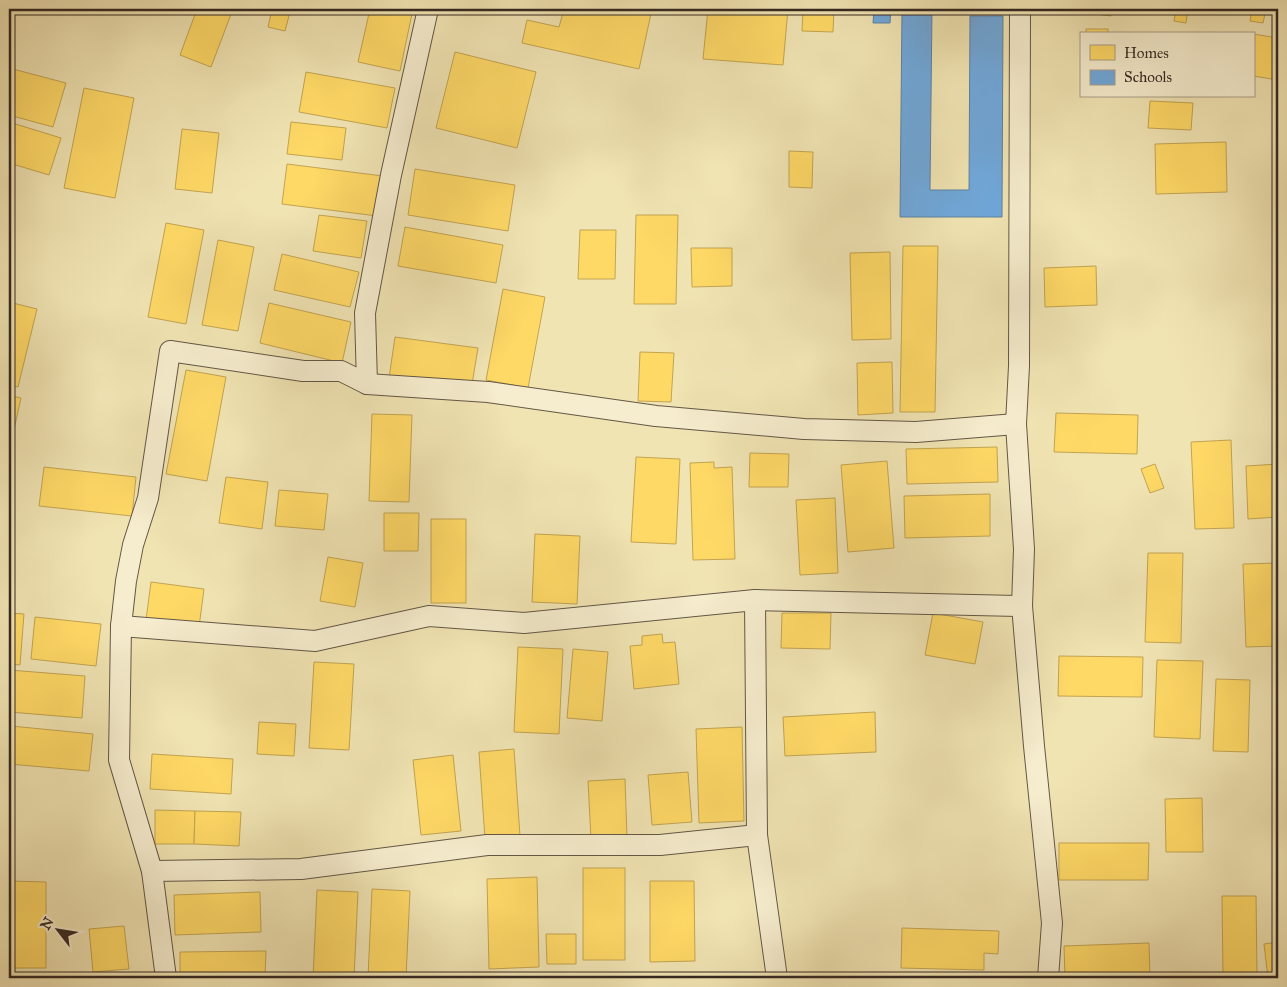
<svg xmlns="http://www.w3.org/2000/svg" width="1287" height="987" font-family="'IM FELL Great Primer',serif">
  <rect width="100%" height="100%" fill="#f1e4b3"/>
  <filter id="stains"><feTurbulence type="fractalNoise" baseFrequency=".004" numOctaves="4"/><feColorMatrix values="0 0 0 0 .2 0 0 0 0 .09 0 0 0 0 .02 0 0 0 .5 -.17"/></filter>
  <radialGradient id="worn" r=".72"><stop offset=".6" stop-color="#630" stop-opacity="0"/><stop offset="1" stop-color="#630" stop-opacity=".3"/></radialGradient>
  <g fill="#ffd966" stroke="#c2a452">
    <path d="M197 9H233L211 67 180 55Z"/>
    <path d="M272 9 290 12 285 31 268 27Z"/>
    <path d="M370 9H413L400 71 358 62Z"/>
    <path d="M564 9H652L639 69 522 43 527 20 559 27Z"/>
    <path d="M708 9H788L783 65 703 59Z"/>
    <path d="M803 9H834L833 32 802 31Z"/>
    <path d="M1096 9H1111V16L1095 14Z"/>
    <path d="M1122 9H1149L1148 14 1122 11Z"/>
    <path d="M1176 9H1188L1186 23 1174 21Z"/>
    <path d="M1252 9H1266L1263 23 1250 21Z"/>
    <rect x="1086" y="29" width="22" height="5"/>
    <path d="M1253 34 1278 38V80L1253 76Z"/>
    <path d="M455 52 536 72 517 148 436 128Z"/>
    <path d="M9 68 66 83 53 127 9 115Z"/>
    <path d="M306 72 395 88 387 128 299 112Z"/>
    <path d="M84 88 134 98 115 198 64 188Z"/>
    <path d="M1150 101 1193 103 1191 130 1148 128Z"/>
    <path d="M9 122 61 138 49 175 9 163Z"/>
    <path d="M291 122 346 128 342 160 287 154Z"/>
    <path d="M182 129 219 133 212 193 175 189Z"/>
    <path d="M1226 142 1227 192 1156 194 1155 144Z"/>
    <path d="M789 151 813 152 812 188 789 187Z"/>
    <path d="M287 164 383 176 377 216 282 204Z"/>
    <path d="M415 169 515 185 508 231 408 215Z"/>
    <path d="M319 215 367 221 361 258 313 251Z"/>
    <path d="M636 215H678L676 304H634Z"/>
    <path d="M166 223 204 230 186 324 148 317Z"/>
    <path d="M405 227 503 245 496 283 398 266Z"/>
    <path d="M580 230H616L615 279H578Z"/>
    <path d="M218 240 254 247 238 331 202 325Z"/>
    <path d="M903 246H938L935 412H900Z"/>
    <path d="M691 248H732V286L692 287Z"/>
    <path d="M890 252 891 339 852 340 850 253Z"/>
    <path d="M282 254 359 272 350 307 274 290Z"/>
    <path d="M1096 266 1097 305 1045 307 1044 268Z"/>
    <path d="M503 289 545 297 528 388 486 380Z"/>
    <path d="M9 302 37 309 18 387 9 385Z"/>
    <path d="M269 303 351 322 342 363 260 343Z"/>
    <path d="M395 337 478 348 471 390 389 378Z"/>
    <path d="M640 352 674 353 671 402 638 401Z"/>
    <path d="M892 362 893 413 858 415 857 363Z"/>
    <path d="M186 370 226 377 207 481 166 474Z"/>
    <path d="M9 395 21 398 13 434 9 433Z"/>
    <path d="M1056 413 1138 415 1137 454 1054 452Z"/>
    <path d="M372 414 412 415 409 502 369 501Z"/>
    <path d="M1231 440 1234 528 1195 529 1191 442Z"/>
    <path d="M997 447 998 482 907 484 906 449Z"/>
    <path d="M750 453 789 454 788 487H749Z"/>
    <path d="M636 457 680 459 676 544 631 542Z"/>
    <path d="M887 461 894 548 848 552 841 465Z"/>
    <path d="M714 462V468L732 467 735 559 693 560 690 463Z"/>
    <path d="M1155 464 1164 488 1150 493 1141 469Z"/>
    <path d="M1278 464V517L1248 519 1246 466Z"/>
    <path d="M44 467 136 477 132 516 39 506Z"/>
    <path d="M226 477 268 482 262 529 219 523Z"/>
    <path d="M279 490 328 494 324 530 275 526Z"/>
    <path d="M990 494V536L905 538 904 496Z"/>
    <path d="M835 498 838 573 800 575 796 500Z"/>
    <path d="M384 513H419L418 551H384Z"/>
    <rect x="431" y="519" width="35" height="84"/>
    <path d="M535 534 580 536 577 604 532 602Z"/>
    <path d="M1148 553H1183L1181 643 1145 642Z"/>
    <path d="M328 557 363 563 355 607 320 601Z"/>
    <path d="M1278 563V646L1246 647 1243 564Z"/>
    <path d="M151 582 204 589 199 627 146 620Z"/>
    <path d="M9 613 24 614 20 665 9 664Z"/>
    <path d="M782 613H831L830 649 781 648Z"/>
    <path d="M933 613 983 622 975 664 925 655Z"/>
    <path d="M35 617 101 624 96 666 31 659Z"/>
    <path d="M662 634 663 643 675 642 679 684 634 689 630 646 642 645V636Z"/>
    <path d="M518 647 563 649 559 734 514 732Z"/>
    <path d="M573 649 608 652 602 721 567 718Z"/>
    <path d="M1059 656 1143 657 1142 697 1058 696Z"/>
    <path d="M1157 660 1203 661 1200 739 1154 737Z"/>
    <path d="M314 662 354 664 349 750 309 748Z"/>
    <path d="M9 670 85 676 82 718 9 712Z"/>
    <path d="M1216 679 1250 680 1248 752 1213 751Z"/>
    <path d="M875 712 876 752 785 756 783 717Z"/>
    <path d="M259 722 296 724 294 756 257 754Z"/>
    <path d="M11 726 93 734 89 771 9 764Z"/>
    <path d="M742 727 744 821 699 823 696 729Z"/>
    <path d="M514 749 520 836 485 839 479 752Z"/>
    <path d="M152 754 233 759 231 794 150 789Z"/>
    <path d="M453 755 461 831 421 835 413 760Z"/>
    <path d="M688 772 692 822 652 825 648 775Z"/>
    <path d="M625 779 627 837 591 839 588 781Z"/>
    <path d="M1202 798 1203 852H1166L1165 799Z"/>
    <path d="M155 810 195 811 194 844H155Z"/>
    <path d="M195 811 241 812 239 846 194 844Z"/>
    <path d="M1059 843H1149L1148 880H1059Z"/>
    <rect x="583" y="868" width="42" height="92"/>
    <path d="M537 877 539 967 489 969 487 879Z"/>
    <path d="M9 881 46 882V968H9Z"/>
    <path d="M650 881H694L695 961 650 962Z"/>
    <path d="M372 889 410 891 406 978 368 977Z"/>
    <path d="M317 890 358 892 354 978H313Z"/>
    <path d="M260 892 261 932 175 935 174 895Z"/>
    <path d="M1222 896H1256L1257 974H1223Z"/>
    <path d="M124 926 129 969 93 972 89 929Z"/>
    <path d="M902 928 999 931 998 954 984 953V970L901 968Z"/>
    <path d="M546 934H576V964H547Z"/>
    <path d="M1278 942V978H1268L1264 944Z"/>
    <path d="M1149 943 1150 978H1065L1064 946Z"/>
    <path d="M266 951 265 978H180V952Z"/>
  </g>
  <g fill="#6fa8dc" stroke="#5d82a4">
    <path d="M874 9H891L890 23H873Z"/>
    <path d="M902 9H932L930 190H969L970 16H1003L1002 217H900Z"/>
  </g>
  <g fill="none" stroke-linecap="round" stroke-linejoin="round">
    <g stroke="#635746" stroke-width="22">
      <g id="street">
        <path d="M1020 9 1019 366 1016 424 1024 549 1022 606 1034 746 1052 923 1048 978"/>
        <path d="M367 384 488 392 656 416 804 429 916 432 1016 424"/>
        <path d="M755 600 1022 606"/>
        <path d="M121 626 315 641 429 616 524 623 755 600 757 835 777 978"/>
        <path d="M152 871 301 869 487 845H660L757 835"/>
        <path d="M166 978 152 871 119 760 121 626 126 581 133 545 148 498 170 351 303 371H341L367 384 365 313 391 175 428 9"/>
      </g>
    </g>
    <use href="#street" stroke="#f6edce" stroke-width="20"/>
  </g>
  <rect width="1287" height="987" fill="none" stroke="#f1e4b3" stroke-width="30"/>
  <rect x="10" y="10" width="1267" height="967" fill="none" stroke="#342822" stroke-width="2.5"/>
  <rect x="15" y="15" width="1257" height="957" fill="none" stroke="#342822"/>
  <rect x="1080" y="32" width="175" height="65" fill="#f6edce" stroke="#a89e89"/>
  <rect x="1090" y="45" width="25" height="15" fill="#ffd966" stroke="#a89e89"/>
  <text x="1124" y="58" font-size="15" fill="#342822">Homes</text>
  <rect x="1090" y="70" width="25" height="15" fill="#6fa8dc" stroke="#a89e89"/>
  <text x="1124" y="82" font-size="15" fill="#342822">Schools</text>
  <g transform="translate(58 930) rotate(301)" stroke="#f6edce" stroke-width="4" paint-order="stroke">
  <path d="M0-4L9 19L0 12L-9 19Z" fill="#342822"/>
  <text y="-8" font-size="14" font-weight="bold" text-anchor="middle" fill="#342822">N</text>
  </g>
  <rect width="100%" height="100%" filter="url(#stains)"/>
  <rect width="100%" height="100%" fill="url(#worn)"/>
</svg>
